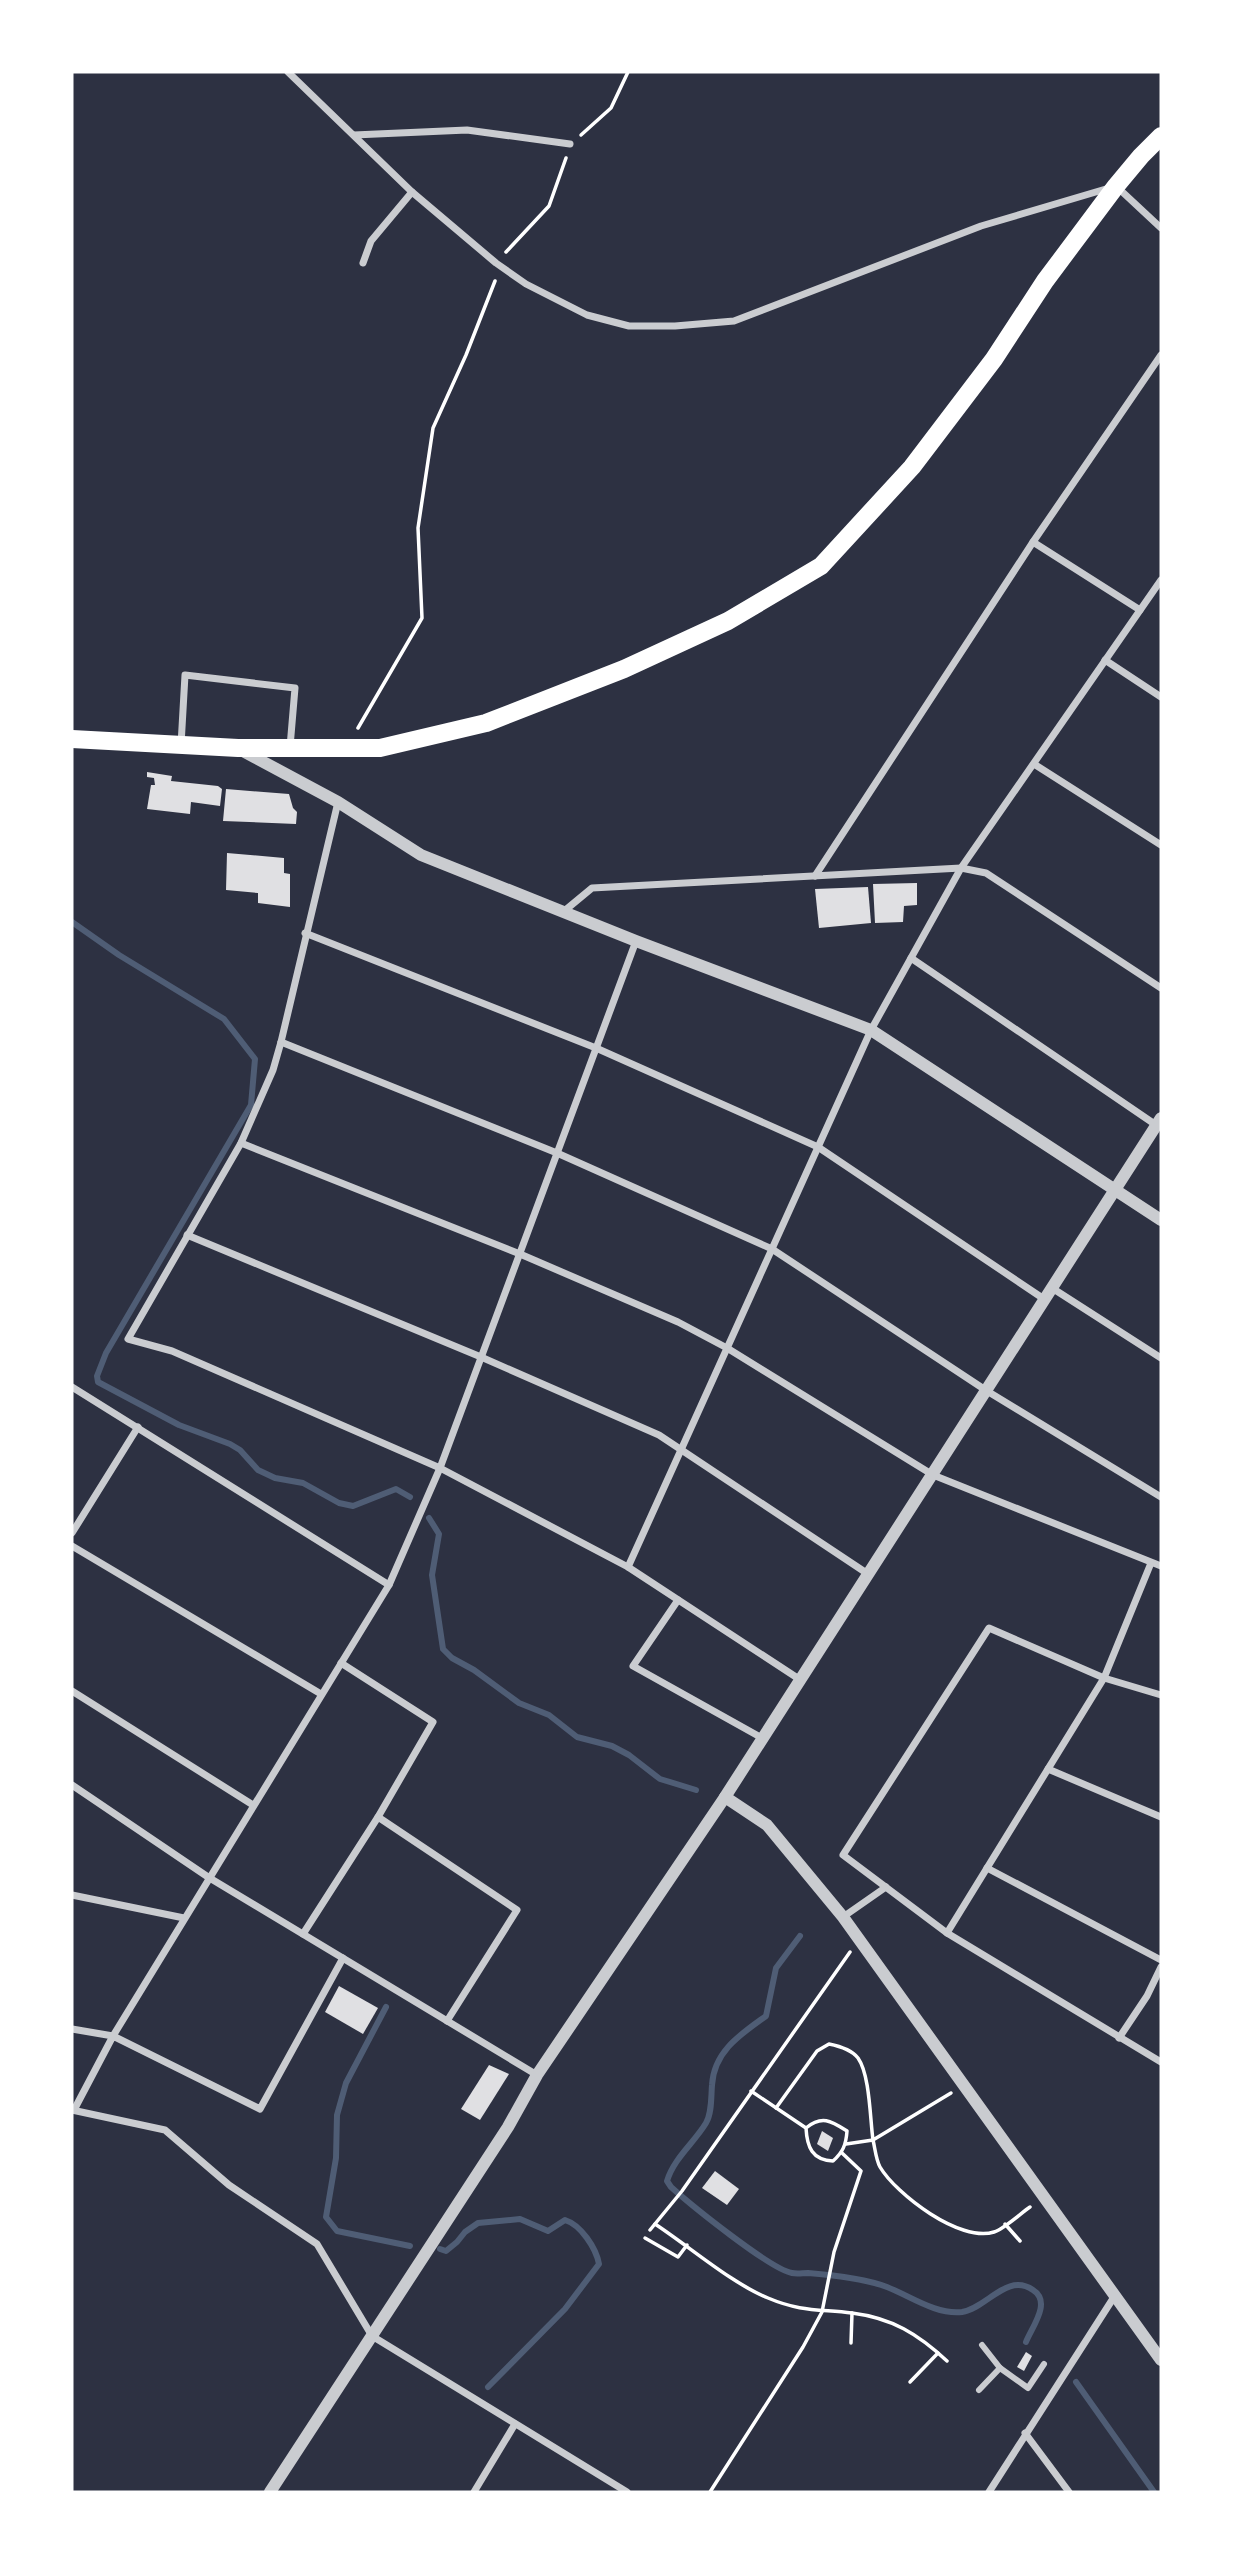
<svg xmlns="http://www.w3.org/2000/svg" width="1233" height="2564" font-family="Poppins,sans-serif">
  <rect width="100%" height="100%" fill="#2d3142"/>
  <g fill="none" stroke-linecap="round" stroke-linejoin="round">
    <g stroke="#4f5d75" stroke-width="6">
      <path d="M72 922 119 955 224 1019 255 1059 251 1105 106 1353 97 1376 98 1382 179 1425 230 1444 240 1450 258 1470 275 1478 303 1483 339 1503 353 1506 396 1489 410 1497"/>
      <path d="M429 1518 439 1534 432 1575 443 1649 452 1658 474 1670 519 1703 549 1715 577 1737 612 1746 629 1755 660 1779 696 1790"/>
      <path d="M800 1936 776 1968 766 2016C741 2034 714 2051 712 2085 711 2097 712 2113 706 2123 694 2143 674 2158 667 2181L671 2187C691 2205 770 2269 792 2273 797 2274 803 2273 808 2273 833 2275 863 2278 887 2287 910 2296 936 2315 962 2312 987 2308 1007 2272 1033 2290 1052 2302 1032 2327 1026 2342"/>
      <path d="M386 2007 346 2083 337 2115 336 2158 326 2217 337 2231 410 2246"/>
      <path d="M440 2249 446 2251 457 2242 465 2232 478 2223 520 2219 548 2231 565 2220C581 2225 596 2248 599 2264L565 2309 488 2387"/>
      <path d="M1076 2382 1154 2492"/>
    </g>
  </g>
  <g fill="#e0e0e3">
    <path d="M147 772 172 776 171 781 218 786 222 789 220 806 191 802 190 814 147 809 151 785H155L154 778 147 777Z"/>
    <path d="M226 789 289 794 293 808 297 812 296 824 223 821Z"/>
    <path d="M227 853 284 858V873L290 874V907L258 903V893L226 890Z"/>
    <path d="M917 883V905L904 906 903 922 875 923 873 884Z"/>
    <path d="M868 887 871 923 819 928 815 889Z"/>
    <path d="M339 1986 378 2008 363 2034 325 2012Z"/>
    <path d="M489 2065 509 2074 480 2120 461 2109Z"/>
    <path d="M822 2131 833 2138 828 2151 817 2144Z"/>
    <path d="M715 2171 739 2189 727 2205 702 2188Z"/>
    <path d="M1026 2352 1032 2356 1024 2371 1017 2367Z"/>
  </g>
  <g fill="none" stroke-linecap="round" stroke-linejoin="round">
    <g stroke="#fff" stroke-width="3.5">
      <path d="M581 135 611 108 628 72"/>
      <path d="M506 252 549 206 566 158"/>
      <path d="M358 728 422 618 418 528 433 428 466 355 495 281"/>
      <path d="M751 2091 806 2128C822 2115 831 2121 847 2131 846 2145 843 2152 833 2161 812 2160 807 2147 806 2128"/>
      <path d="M776 2108 817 2051 829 2044C839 2046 851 2049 858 2058 870 2075 870 2119 873 2140L951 2093"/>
      <path d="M846 2144 873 2140C875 2148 876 2160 880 2167 896 2194 960 2243 994 2232 1004 2229 1021 2213 1030 2207"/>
      <path d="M655 2224C690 2247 731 2283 768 2298 801 2312 819 2309 852 2313 892 2318 918 2334 947 2361"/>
      <path d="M1005 2224 1020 2241"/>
      <path d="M650 2230 682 2191 850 1952"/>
      <path d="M645 2238 678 2257 687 2245"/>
      <path d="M851 2343 852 2313"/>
      <path d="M910 2382 938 2353"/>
      <path d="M710 2492 803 2347 822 2312 834 2252 861 2171 842 2153"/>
    </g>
    <g stroke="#caccd0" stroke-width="6">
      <path d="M982 2345 1000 2368 1028 2388 1044 2364"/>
      <path d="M979 2390 1000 2368"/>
    </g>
    <g stroke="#caccd0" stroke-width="7">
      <path d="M288 72 412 192 496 263 526 284 587 315 629 326H675L734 321 981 226 1116 186 1161 228"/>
      <path d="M354 135 467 130 570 144"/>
      <path d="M363 263 371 241 412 192"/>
      <path d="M1033 542 1140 610"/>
      <path d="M1105 660 1161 697"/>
      <path d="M181 745 185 675 295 688 290 747"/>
      <path d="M1034 764 1161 845"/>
      <path d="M338 802 281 1042 273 1070 241 1143 128 1339 172 1351 440 1468 628 1567 799 1679"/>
      <path d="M815 876 1033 542 1161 355"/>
      <path d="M563 912 592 888 961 868 986 873 1161 988"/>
      <path d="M305 933 596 1048 818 1147 1044 1299"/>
      <path d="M911 958 1156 1125"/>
      <path d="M281 1042 557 1153 772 1249 987 1391 1161 1497"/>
      <path d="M241 1143 520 1254 678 1322 727 1348 933 1475 1161 1566"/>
      <path d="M187 1235 481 1357 659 1435 868 1574"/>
      <path d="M1052 1288 1161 1358"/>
      <path d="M72 1387 389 1585"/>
      <path d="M72 1533 138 1427"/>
      <path d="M72 1546 321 1694"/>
      <path d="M628 1567 871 1030 961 868 1161 580"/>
      <path d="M678 1600 633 1666 762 1738"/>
      <path d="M72 1691 253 1805"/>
      <path d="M1161 1695 1104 1678 989 1628 843 1855 947 1933 1161 2062"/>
      <path d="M1048 1769 1161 1817"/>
      <path d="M72 1785 208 1877 537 2075"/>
      <path d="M378 1817 517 1910 447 2021"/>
      <path d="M987 1868 1161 1960"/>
      <path d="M72 1895 184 1918"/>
      <path d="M843 1917 886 1887"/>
      <path d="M947 1933 1104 1678 1151 1563"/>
      <path d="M303 1934 378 1817 433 1722 341 1663"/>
      <path d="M72 2029 113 2036 389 1585 440 1468 636 941"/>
      <path d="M1119 2038 1147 1996 1161 1967"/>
      <path d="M72 2110 165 2130 229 2185 317 2244 372 2336 627 2492"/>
      <path d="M74 2110 113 2036 260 2109 343 1958"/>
      <path d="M1025 2433 1069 2492"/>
      <path d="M474 2492 515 2424"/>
      <path d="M989 2492 1114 2297"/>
    </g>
    <g stroke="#caccd0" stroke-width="12">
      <path d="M241 750 338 802 421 855 636 941 871 1030 1161 1220"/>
      <path d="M725 1797 767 1825 843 1917 1161 2360"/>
      <path d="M270 2492 508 2127 537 2075 725 1797 1161 1118"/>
    </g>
    <path stroke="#fff" stroke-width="18" d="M72 739 238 748H380L486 723 624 669 728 621 821 566 912 467 994 359 1045 281 1116 186 1141 156 1161 136"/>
  </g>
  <rect width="1233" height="2564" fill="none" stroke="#ffffff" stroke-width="147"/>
</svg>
